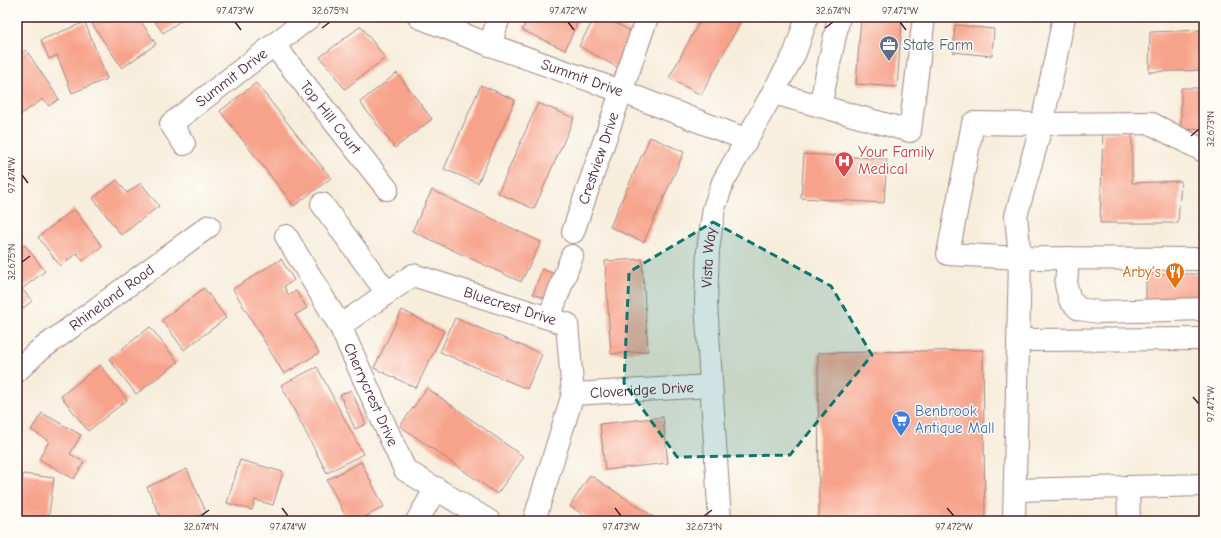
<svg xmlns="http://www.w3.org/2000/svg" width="1221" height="538" font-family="'Comic Neue',sans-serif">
  <rect width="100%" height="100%" fill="#fdfcf7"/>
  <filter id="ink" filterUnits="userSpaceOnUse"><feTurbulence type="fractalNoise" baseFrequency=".025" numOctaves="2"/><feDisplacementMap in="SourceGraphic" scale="8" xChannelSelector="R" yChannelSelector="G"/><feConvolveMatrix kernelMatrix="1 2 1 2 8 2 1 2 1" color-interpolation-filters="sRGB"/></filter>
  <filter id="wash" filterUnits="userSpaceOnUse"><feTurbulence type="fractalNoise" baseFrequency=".012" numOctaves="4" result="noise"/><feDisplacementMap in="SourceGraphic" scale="16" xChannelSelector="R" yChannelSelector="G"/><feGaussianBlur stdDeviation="0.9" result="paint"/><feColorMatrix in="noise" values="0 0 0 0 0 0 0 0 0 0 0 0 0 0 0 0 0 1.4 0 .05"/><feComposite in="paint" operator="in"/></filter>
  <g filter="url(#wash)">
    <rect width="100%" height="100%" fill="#f7eddb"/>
    <g id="blocks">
      <g fill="#f7a38b">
        <path d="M103 17H138L156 44 122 68 92 24Z"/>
        <path d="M152 17H186L163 33Z"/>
        <path d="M529 17H580L565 50 522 30Z"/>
        <path d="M595 17H604L638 35 620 69 579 46Z"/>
        <path d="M702 17H743L701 95 669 78Z"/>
        <path d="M861 17 902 20 897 87 856 84Z"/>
        <path d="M85 22 107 79 72 93 57 55 49 59 41 40Z"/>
        <path d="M955 25 994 29 992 56 953 52Z"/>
        <path d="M361 26 385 58 345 89 320 57Z"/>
        <path d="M1204 30V70L1149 72 1150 32Z"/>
        <path d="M26 50 59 99 49 106 43 99 20 115 17 111V56Z"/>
        <path d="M397 73 432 119 395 148 360 102Z"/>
        <path d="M256 83 331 178 294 206 220 111Z"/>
        <path d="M481 85 515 100 478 183 444 169Z"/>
        <path d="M1181 88H1204V129L1181 130Z"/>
        <path d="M538 103 574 118 534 209 498 193Z"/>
        <path d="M1132 132V183L1181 181 1178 223H1100L1103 133Z"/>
        <path d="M650 137 684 152 644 242 610 227Z"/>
        <path d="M804 154 887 159 884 203 801 198Z"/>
        <path d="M117 180 127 193 141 183 159 206 121 235 93 198Z"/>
        <path d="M432 190 541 242 521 282 412 231Z"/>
        <path d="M74 209 102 246 83 261 77 253 60 266 38 237Z"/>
        <path d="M25 245 45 271 22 289 32 301 17 313V251Z"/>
        <path d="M281 259 294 280 284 287 289 295 296 291 307 308 295 315 319 353 284 374 233 289Z"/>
        <path d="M642 259 648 351 611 354 605 261Z"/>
        <path d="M542 269 555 274 546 299 533 294Z"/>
        <path d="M1146 274H1204V304L1146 305Z"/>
        <path d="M204 288 226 318 184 350 162 320Z"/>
        <path d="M402 310 444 331 416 388 374 368Z"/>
        <path d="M455 318 542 354 527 389 440 352Z"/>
        <path d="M150 327 178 362 136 394 109 359Z"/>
        <path d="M983 350 985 521H819L818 353Z"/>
        <path d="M100 365 127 400 88 431 61 396Z"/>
        <path d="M317 367 363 454 327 473 281 385Z"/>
        <path d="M427 388 524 457 497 494 400 426Z"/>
        <path d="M351 390 366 424 355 429 340 395Z"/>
        <path d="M42 413 81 435 70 454 84 462 74 479 39 459 49 441 31 430Z"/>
        <path d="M663 417 668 463 605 470 600 424Z"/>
        <path d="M240 460 283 472 273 505 255 500 252 510 227 503Z"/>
        <path d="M361 462 384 507 357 521H348L327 480Z"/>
        <path d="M187 469 206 512 187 521H162L147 487Z"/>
        <path d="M23 474 54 478 48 521H17V500L20 501Z"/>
        <path d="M590 475 660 521H593L570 506Z"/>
      </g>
    </g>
  </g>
  <g filter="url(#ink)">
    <use href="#blocks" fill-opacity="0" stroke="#a08683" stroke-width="1"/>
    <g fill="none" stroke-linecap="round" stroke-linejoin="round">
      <g stroke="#a08683" stroke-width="24">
        <g id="minor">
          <path id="s1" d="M419 17 490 45 620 91 745 139"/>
          <path id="s2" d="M274 45 387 189"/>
          <path d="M490 45 499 17"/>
          <path d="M773 93 910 131 924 17"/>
          <path d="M820 106 839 17"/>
          <path id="s3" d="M184 144 171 124 310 17"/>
          <path d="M1204 151 1150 123 1042 124 1016 216 1020 258 1204 259"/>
          <path d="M322 204 387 293"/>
          <path id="s4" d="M573 232 647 17"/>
          <path id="s5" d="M286 236 340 326 405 470 489 521"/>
          <path d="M1068 258 1066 285 1070 300 1079 309 1099 312 1204 309"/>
          <path d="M549 318 572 256"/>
          <path id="s6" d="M340 326 413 275 567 324 573 394 534 521"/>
          <path d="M1019 340 1204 339"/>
          <path id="s7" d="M17 371 36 353 209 226"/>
          <path id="s8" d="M573 394 711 386"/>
          <path d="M1128 487 1129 521"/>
          <path d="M1015 490 1204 485"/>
          <path d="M417 521 436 488"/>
          <path id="s9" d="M720 521 706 303 708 250 714 208 723 182 795 53 807 17"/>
          <path d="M1014 521 1020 258 948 254 973 123 1042 124 1064 17"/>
        </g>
      </g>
      <use href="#minor" stroke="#fff" stroke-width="22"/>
    </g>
  </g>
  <path fill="#0f766e" fill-opacity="0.2" stroke="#0f766e" stroke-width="3" stroke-dasharray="8 5" stroke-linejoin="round" d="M713 222 831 286 872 355 790 455 677 457 624 383 629 272Z"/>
  <path fill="none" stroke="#4a1f2b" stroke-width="1.5" d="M235 22 241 30M568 22 574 30M900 22 906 30M322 28 330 22M825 28 833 22M1191 136 1199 129M22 175 28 183M22 262 30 256M1193 397 1199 404M282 508 288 516M615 508 621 516M947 508 954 516M201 516 209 510M704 516 712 510"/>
  <defs>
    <g id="office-pin" transform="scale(1)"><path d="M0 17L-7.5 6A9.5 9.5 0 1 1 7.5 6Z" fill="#5c6f8a" stroke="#fdfcf7"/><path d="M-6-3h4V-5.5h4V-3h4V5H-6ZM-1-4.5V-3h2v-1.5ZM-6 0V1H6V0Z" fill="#fff"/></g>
    <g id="hospital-pin" transform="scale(1)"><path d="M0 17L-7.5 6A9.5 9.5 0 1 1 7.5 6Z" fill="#e0444e" stroke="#fdfcf7"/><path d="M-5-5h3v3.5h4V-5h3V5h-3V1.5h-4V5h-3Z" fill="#fff"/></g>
    <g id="restaurant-pin" transform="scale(1)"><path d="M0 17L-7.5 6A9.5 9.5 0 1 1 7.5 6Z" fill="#e8710a" stroke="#fdfcf7"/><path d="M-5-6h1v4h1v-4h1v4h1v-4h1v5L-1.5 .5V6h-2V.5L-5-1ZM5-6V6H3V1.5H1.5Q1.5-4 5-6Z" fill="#fff"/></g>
    <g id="supermarket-pin" transform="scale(1)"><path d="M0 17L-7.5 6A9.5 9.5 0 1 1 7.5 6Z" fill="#3f7fe0" stroke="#fdfcf7"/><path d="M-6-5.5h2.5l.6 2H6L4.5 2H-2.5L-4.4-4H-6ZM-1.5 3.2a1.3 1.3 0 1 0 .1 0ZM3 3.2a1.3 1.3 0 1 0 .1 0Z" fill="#fff"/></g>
  </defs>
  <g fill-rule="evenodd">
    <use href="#office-pin" x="889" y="45"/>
    <use href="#hospital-pin" x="844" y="161"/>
    <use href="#restaurant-pin" x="1175" y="272"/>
    <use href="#supermarket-pin" x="901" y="420"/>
  </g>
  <g text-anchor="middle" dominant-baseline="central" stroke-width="3" stroke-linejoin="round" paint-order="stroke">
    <g font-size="15" fill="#4e5e75" stroke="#fdfcf7" text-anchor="start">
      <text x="903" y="45">State Farm</text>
    </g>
    <g font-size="15" fill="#4a1f2b" stroke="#fdfcf7">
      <text stroke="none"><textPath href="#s3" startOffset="100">Summit Drive</textPath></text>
      <text stroke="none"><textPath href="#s1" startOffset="174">Summit Drive</textPath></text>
      <text stroke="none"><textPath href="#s2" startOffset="92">Top Hill Court</textPath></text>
      <text stroke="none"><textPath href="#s4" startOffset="78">Crestview Drive</textPath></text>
      <text stroke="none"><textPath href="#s9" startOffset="264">Vista Way</textPath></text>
      <text stroke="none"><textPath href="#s7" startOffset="120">Rhineland Road</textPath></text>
      <text stroke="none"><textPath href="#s6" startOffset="191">Bluecrest Drive</textPath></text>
      <text stroke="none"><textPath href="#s8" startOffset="69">Cloveridge Drive</textPath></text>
      <text stroke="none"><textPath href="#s5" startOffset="180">Cherrycrest Drive</textPath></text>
    </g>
    <g font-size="15" fill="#be3a42" stroke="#fdfcf7" text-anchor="start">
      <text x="858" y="152">Your Family<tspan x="858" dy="17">Medical</tspan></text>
    </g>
    <g font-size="15" fill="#c56008" stroke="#fdfcf7" text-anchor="end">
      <text x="1161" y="272">Arby's</text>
    </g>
    <g font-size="15" fill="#366cbe" stroke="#fdfcf7" text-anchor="start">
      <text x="915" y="411">Benbrook<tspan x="915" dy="17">Antique Mall</tspan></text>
    </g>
  </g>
  <rect width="1221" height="538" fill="none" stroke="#fdfcf7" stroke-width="44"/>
  <rect x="22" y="22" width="1177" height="494" fill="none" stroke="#4a1f2b" stroke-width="1.5"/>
  <g font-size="10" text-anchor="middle" fill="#4a1f2b">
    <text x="235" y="14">97.473°W</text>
    <text x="330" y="14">32.675°N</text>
    <text x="568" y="14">97.472°W</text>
    <text x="833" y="14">32.674°N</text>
    <text x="900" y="14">97.471°W</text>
    <text transform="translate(1210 129) rotate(-90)" y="4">32.673°N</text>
    <text transform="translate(11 175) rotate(-90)" y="4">97.474°W</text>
    <text transform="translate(11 262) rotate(-90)" y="4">32.675°N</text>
    <text transform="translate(1210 404) rotate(-90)" y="4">97.471°W</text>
    <text x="201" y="530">32.674°N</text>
    <text x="288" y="530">97.474°W</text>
    <text x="621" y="530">97.473°W</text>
    <text x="704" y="530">32.673°N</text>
    <text x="954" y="530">97.472°W</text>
  </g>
</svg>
